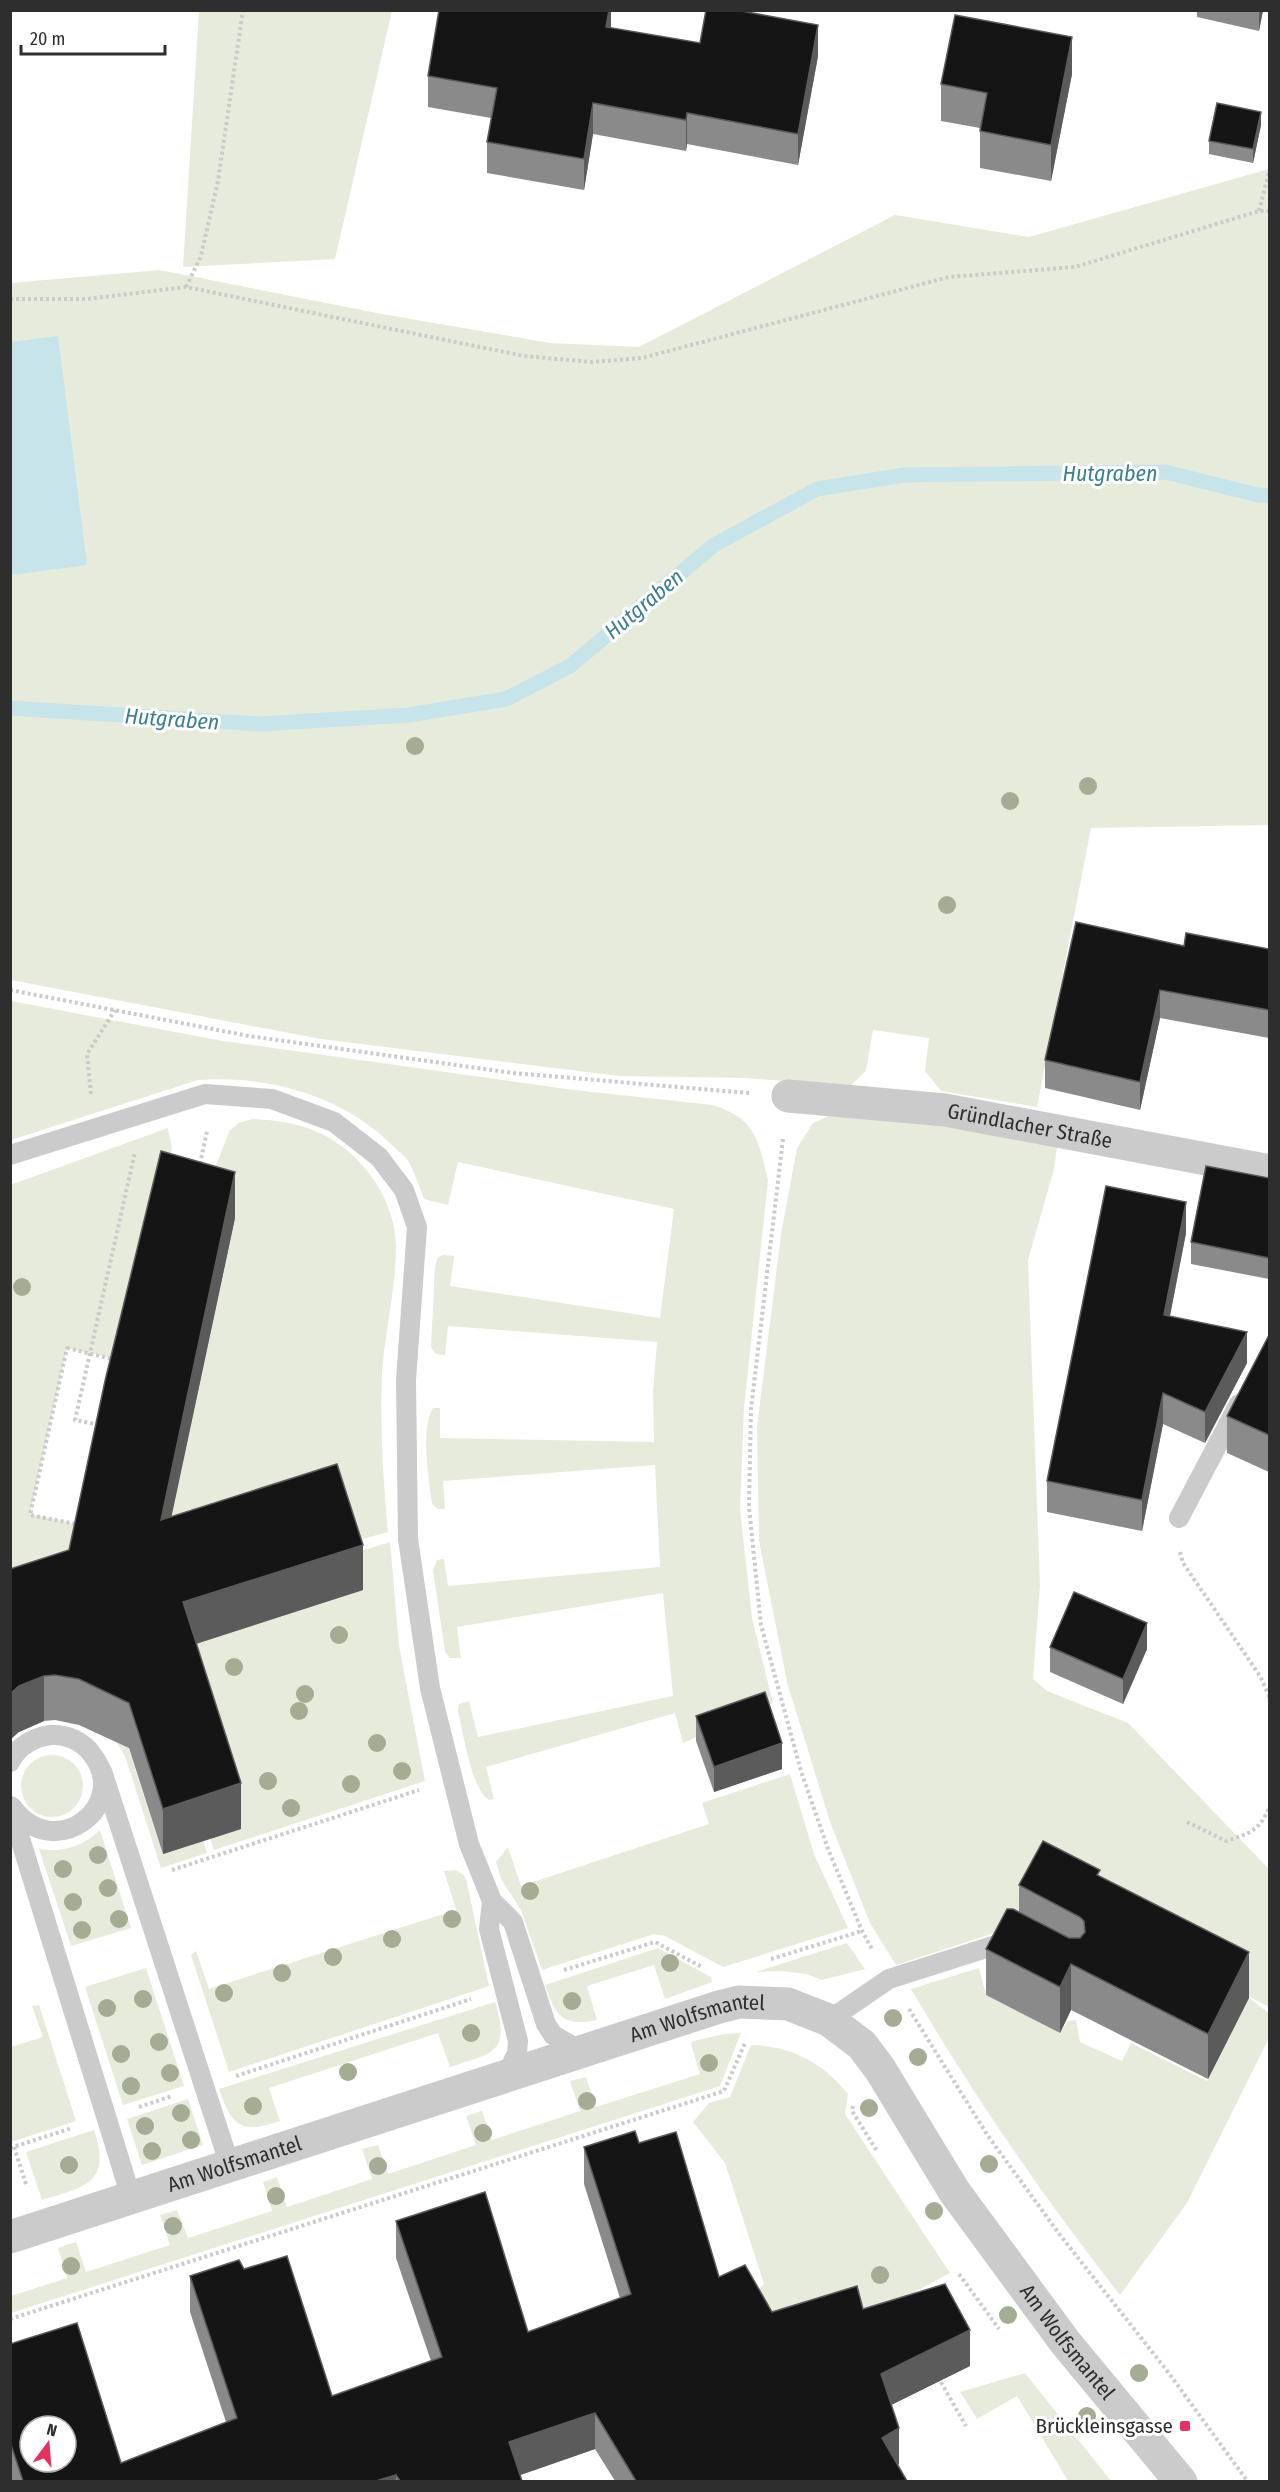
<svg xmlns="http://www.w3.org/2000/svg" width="1280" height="2492" font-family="'Fira Sans Condensed',sans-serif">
  <rect width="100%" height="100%" fill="#fff"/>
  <g fill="#e7ebdc" fill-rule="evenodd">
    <path d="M199 11H392L335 259 183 267Z"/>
    <path d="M1269 169V825L1091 828 1037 1107 941 1091 925 1071 929 1038 873 1030 866 1071 850 1086 745 1078 619 1076 321 1039 11 980 10 283 160 270 382 314 550 343 639 347 895 215 1029 237Z"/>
    <path d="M11 1001 223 1041 574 1090 713 1105C756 1119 758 1139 768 1180L744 1408 740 1509 752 1618 773 1703 683 1743 675 1713 486 1767 494 1799 489 1800C471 1789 463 1731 458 1711L459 1704 469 1701 478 1737 673 1696 663 1593 457 1627 461 1658H450L445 1652 433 1570 437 1560 444 1559 448 1586 660 1567 655 1465 443 1481 445 1509H438L432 1504C429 1479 420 1429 433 1408H440V1438L654 1442 653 1392 657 1342 448 1326 445 1355 436 1354 431 1347 435 1266 438 1257 443 1255 454 1256 450 1286 660 1318 674 1209 458 1162 448 1205 424 1199C419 1187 415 1172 408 1161 404 1155 397 1150 392 1145 342 1095 267 1075 198 1080L11 1140Z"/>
    <path d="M838 1112 1058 1140 1054 1169 1028 1260 1040 1585 1033 1679 1047 1691 1128 1723 1269 1869V2007L1037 1886 1016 1926 896 1965 870 1923 830 1822 787 1682 759 1541 757 1427 781 1234 797 1148 813 1123Z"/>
    <path d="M252 1119C271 1120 291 1122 310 1129 357 1146 395 1195 396 1246 396 1288 385 1331 382 1373 380 1425 383 1480 388 1532L348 1543 161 1564 235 1218 199 1207 230 1130 239 1123Z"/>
    <path d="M168 1128 172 1149 105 1427 79 1550 10 1614V1185ZM67 1348 112 1358 75 1524 30 1514Z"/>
    <path d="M390 1542 399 1646 425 1781 214 1850 210 1838 183 1648 363 1590 351 1554Z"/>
    <path d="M104 1674 163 1854 203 1840 207 1853 161 1868 125 1756 112 1735Z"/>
    <circle cx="52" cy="1786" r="31"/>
    <path d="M790 1774 814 1854 848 1928 723 1967 665 1936 654 1934 542 1970 521 1910 501 1879 496 1862 508 1847 521 1886 709 1824 702 1803Z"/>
    <path d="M100 1830 131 1928 71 1946 39 1849C63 1853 83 1846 100 1830Z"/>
    <path d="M455 1870 464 1875 467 1883 489 1986 229 2072 191 1955 196 1951 209 1989 456 1910 444 1871Z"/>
    <path d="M847 1943 865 1969 822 1980 806 1974 782 1971 756 1972Z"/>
    <path d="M658 1948 711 1977 712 1982 665 1999 654 1965 587 1986 597 2020C562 2027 556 2016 545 1985Z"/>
    <path d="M146 1968 184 2086 123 2105 85 1987Z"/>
    <path d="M979 1968 986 1995 1060 2033 1068 2021 1076 2020 1080 2042 1122 2061 1131 2043 1207 2081 1249 1998 1269 2013V2038L1187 2203 1120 2295C1043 2197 974 2096 911 1989Z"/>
    <path d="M495 2002C511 2053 493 2053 450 2067L438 2033 269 2088 280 2121C241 2134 232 2127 219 2089Z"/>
    <path d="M39 2005 76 2121 11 2142V2047L43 2037 32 2006Z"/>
    <path d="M741 2033 720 2086 11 2313V2296L67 2278 58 2248 76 2242 86 2272 170 2245 160 2215 177 2210 188 2238 272 2211 263 2182 277 2177 287 2207 372 2179 362 2149 378 2145 388 2174 476 2145 466 2116 482 2111 492 2140 580 2111 570 2081 586 2077 596 2107 700 2074 691 2044 693 2041 724 2034Z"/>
    <path d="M751 2045C792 2046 823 2063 848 2094L845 2114 950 2273 857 2323 772 2348 745 2302 764 2284 725 2163 693 2122 709 2103 730 2097Z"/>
    <path d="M188 2099 203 2145 142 2165 127 2119Z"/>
    <path d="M94 2130C112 2183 85 2187 42 2200L26 2152Z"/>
    <path d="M1025 2373 1111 2481H1068L1017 2396 977 2419 960 2392Z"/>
  </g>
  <path fill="#c8e4eb" d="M58 336 87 565 11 575V342Z"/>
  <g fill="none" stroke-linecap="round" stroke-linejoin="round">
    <path stroke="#c8e4eb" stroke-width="15" d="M10 708 260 724 409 715 506 699 570 666 714 545 817 489 904 475 1165 472 1258 495 1270 496"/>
    <g stroke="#cbcbcb" stroke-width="4" stroke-dasharray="3 3" stroke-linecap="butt">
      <path d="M1259 211 1270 168"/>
      <path d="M186 287 201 256 218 181 243 10"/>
      <path d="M10 299H87L186 287 524 356 591 362 642 358 949 277 1075 267 1259 211H1270"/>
      <path d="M10 990 249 1036 513 1073 749 1093"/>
      <path d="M91 1094 87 1054 115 1010"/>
      <path d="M783 1139 751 1409 749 1507 761 1625 801 1771 828 1849 862 1931 872 1949"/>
      <path d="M200 1164 207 1131"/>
      <path d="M67 1348 112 1359 76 1524 30 1515Z"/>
      <path d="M99 1425 75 1420 135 1152"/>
      <path d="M1180 1552 1183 1563 1260 1676 1270 1698"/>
      <path d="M1187 1822 1226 1841C1251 1833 1259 1831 1270 1806"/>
      <path d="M172 1870 419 1790"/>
      <path d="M771 1959 862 1931"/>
      <path d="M564 1970 655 1942 702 1967"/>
      <path d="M909 2009 988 2136 1060 2235 1168 2372 1248 2482"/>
      <path d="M236 2076 471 1999"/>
      <path d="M853 2106 852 2111 877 2151"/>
      <path d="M139 2107 172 2096"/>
      <path d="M14 2147 27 2187"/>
      <path d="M10 2148 72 2128"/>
      <path d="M959 2274 999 2329"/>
      <path d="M10 2319 724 2091 745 2043"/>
      <path d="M938 2377 966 2426"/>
    </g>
    <g stroke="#cbcbcb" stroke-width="20">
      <path d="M10 1155 205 1094 272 1099 334 1122 379 1157 404 1190 417 1227 406 1380 408 1539 430 1688 469 1844 492 1901 513 1922 546 2024 553 2035 583 2052"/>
      <path d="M1179 1518 1239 1404"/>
      <path d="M10 1762C18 1746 34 1737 51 1735 66 1734 82 1741 91 1753 133 1804 55 1866 12 1807"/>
      <path d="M102 1771 230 2166"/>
      <path d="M10 1806 131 2197"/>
      <path d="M492 1901 489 1929 518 2041 517 2053 506 2076"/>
      <path d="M829 2020 889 1979 999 1944 1013 1943"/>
    </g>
    <g stroke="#cbcbcb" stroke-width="33">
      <path id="s1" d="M788 1096 945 1110 1270 1171"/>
      <path id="s2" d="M10 2237 719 2007 739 2002 788 2004 829 2020 862 2045 880 2069 954 2191 1065 2342 1181 2482"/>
    </g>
  </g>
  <g fill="#a4ac94">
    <circle cx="415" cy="746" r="9"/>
    <circle cx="1088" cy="786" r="9"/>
    <circle cx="1010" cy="801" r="9"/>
    <circle cx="947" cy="905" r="9"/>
    <circle cx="22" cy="1287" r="9"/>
    <circle cx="339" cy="1635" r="9"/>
    <circle cx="234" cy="1667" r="9"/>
    <circle cx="305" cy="1694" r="9"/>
    <circle cx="299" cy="1711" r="9"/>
    <circle cx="377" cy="1743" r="9"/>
    <circle cx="402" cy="1771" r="9"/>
    <circle cx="268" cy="1781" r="9"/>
    <circle cx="351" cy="1784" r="9"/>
    <circle cx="291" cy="1808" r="9"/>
    <circle cx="98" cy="1855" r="9"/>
    <circle cx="63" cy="1869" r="9"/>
    <circle cx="108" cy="1888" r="9"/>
    <circle cx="530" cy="1891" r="9"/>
    <circle cx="73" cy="1902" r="9"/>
    <circle cx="119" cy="1919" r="9"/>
    <circle cx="452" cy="1919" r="9"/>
    <circle cx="82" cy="1930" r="9"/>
    <circle cx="392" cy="1939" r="9"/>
    <circle cx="333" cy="1957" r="9"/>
    <circle cx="670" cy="1963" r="9"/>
    <circle cx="282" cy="1973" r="9"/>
    <circle cx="224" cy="1993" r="9"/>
    <circle cx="143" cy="1999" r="9"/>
    <circle cx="572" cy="2001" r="9"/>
    <circle cx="107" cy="2008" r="9"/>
    <circle cx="893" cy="2018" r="9"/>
    <circle cx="471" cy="2033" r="9"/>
    <circle cx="159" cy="2042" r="9"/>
    <circle cx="121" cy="2054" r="9"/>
    <circle cx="918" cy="2057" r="9"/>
    <circle cx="709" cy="2063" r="9"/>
    <circle cx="348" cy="2072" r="9"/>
    <circle cx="170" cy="2073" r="9"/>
    <circle cx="131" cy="2086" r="9"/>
    <circle cx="587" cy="2101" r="9"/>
    <circle cx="253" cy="2106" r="9"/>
    <circle cx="869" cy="2108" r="9"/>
    <circle cx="181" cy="2113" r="9"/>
    <circle cx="145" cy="2126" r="9"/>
    <circle cx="483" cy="2133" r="9"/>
    <circle cx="191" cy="2140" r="9"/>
    <circle cx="152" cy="2151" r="9"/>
    <circle cx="989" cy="2164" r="9"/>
    <circle cx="69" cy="2165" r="9"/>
    <circle cx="378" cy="2166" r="9"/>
    <circle cx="276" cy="2196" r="9"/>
    <circle cx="934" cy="2211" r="9"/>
    <circle cx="173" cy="2226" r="9"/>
    <circle cx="71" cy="2266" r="9"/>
    <circle cx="880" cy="2275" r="9"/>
    <circle cx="1008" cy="2315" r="9"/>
    <circle cx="1139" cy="2373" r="9"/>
    <circle cx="1087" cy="2416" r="9"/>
  </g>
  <g fill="#8a8a8a">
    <path d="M611 10V28L700 43 818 56 798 165 687 144 686 151 593 134 584 190 487 173V142L491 118 428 107V76Z"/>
    <path d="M1197 10H1263L1259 31 1197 17Z"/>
    <path d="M1072 74 1051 181 980 168V128L941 121V84Z"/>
    <path d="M1261 125 1253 163 1209 154V141Z"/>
    <path d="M1184 946 1269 949V1038L1160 1018 1140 1110 1045 1088V1060Z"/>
    <path d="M1269 1178V1279L1191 1264V1242Z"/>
    <path d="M235 1218 171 1517 363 1590 196 1644 241 1829 163 1854 129 1748 79 1725 55 1720 44 1721 19 1732 69 1550Z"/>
    <path d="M1186 1233 1170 1316 1247 1363 1205 1443 1163 1424 1142 1531 1047 1512V1481Z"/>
    <path d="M1269 1335V1472L1227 1453V1416Z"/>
    <path d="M1050 1647 1147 1649 1123 1704 1050 1672Z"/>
    <path d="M696 1716 782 1769 714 1792 696 1741Z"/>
    <path d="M1100 1877 1249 1998 1208 2079 1071 2010 1060 2033 986 1995V1949L1019 1912V1885Z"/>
    <path d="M639 2143 719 2277 772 2312 863 2309 970 2366 891 2405 899 2464 898 2465 907 2481H615L595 2449 520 2475 522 2481H11L10 2478V2344L121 2463 226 2422 190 2312V2276L244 2269 332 2396 431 2361 396 2258V2221L528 2332 620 2298 584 2184V2147Z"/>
  </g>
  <g fill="#5b5b5b">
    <path d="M609 10H611V30L606 27Z"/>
    <path d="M1259 10H1263L1259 31Z"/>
    <path d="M818 25V56L798 165V134Z"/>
    <path d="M1072 37V74L1051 181V145Z"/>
    <path d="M593 103V134L584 190V159Z"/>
    <path d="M1261 112V125L1253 163V149Z"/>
    <path d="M687 113V144L686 151V120Z"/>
    <path d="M1160 990V1018L1140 1110V1082Z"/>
    <path d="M235 1172V1218L161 1566V1520Z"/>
    <path d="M1186 1202V1233L1164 1346V1315Z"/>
    <path d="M1247 1332V1363L1205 1443V1412Z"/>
    <path d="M1163 1393V1424L1142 1531V1500Z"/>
    <path d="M363 1545V1590L183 1648V1602Z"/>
    <path d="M1147 1623V1649L1123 1704V1679Z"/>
    <path d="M44 1676V1721L19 1732 10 1740V1694L19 1686Z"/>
    <path d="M782 1743V1769L714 1792V1767Z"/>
    <path d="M241 1783V1829L163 1854V1809Z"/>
    <path d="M1249 1952V1998L1208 2079V2034Z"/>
    <path d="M1071 1964V2010L1060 2033V1987Z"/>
    <path d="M970 2330V2366L881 2410V2374Z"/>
    <path d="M595 2413V2449L509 2479V2442Z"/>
    <path d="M899 2428V2464L882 2474V2438Z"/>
    <path d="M396 2475V2481H376Z"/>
  </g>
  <g fill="#151515" stroke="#5b5b5b" stroke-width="1.5" fill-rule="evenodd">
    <path d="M439 10H609L606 27 700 43 706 10H736L818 25 798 134 687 113 686 120 593 103 584 159 487 142 497 88 428 76Z"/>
    <path d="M955 15 1072 37 1051 145 980 131 987 93 941 84Z"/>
    <path d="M1217 103 1261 112 1253 149 1209 141Z"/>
    <path d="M1076 922 1184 946 1186 933 1269 949V1010L1160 990 1140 1082 1045 1060Z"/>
    <path d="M161 1151 235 1172 161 1520 337 1464 363 1545 183 1602 241 1783 163 1809 129 1703 79 1679 55 1675 44 1676 19 1686 10 1694V1569L69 1550 105 1381Z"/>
    <path d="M1206 1166 1269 1178V1258L1191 1242Z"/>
    <path d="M1106 1186 1186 1202 1164 1315 1247 1332 1205 1412 1163 1393 1142 1500 1047 1481Z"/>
    <path d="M1269 1335V1435L1227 1416Z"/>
    <path d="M1074 1592 1147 1623 1123 1679 1050 1647Z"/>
    <path d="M765 1692 782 1743 714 1767 696 1716Z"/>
    <path d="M1043 1841 1100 1870 1097 1875 1249 1952 1208 2034 1071 1964 1060 1987 986 1949 1007 1909H1013L1069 1938H1080L1085 1932 1084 1921 1080 1917 1019 1885Z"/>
    <path d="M635 2131 639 2143 676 2132 719 2277 745 2265 772 2312 857 2286 863 2309 945 2284 970 2330 881 2374 899 2428 882 2438 907 2481H636L595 2413 509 2442 522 2481H400L396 2475 376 2481H23L10 2442V2344L77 2323 121 2463 237 2418 190 2276 239 2260 244 2269 287 2256 332 2396 442 2357 396 2221 485 2192 528 2332 631 2294 584 2147ZM30 2426H66V2462H30Z"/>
  </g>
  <rect fill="#e33260" stroke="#fff" stroke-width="2" x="1179" y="2420" width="12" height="12" rx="3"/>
  <g text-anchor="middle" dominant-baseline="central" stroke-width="6" stroke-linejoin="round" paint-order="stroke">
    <g font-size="21" fill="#2e2e2e" stroke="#fff">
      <text stroke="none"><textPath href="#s1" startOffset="244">Gründlacher Straße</textPath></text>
      <text stroke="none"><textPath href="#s2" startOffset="722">Am Wolfsmantel</textPath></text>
      <text stroke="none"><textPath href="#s2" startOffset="236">Am Wolfsmantel</textPath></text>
      <text stroke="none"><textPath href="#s2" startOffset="1262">Am Wolfsmantel</textPath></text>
    </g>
    <g font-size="21" fill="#2e2e2e" stroke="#fff" text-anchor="end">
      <text x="1173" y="2426">Brückleinsgasse</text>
    </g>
    <g font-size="22" font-style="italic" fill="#3d7e8f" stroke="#fff">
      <text x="1110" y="473">Hutgraben</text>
      <text transform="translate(644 604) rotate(-40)">Hutgraben</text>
      <text transform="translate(172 719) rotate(4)">Hutgraben</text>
    </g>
  </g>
  <rect width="1280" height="2492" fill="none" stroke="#2e2e2e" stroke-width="24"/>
  <g transform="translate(48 2444) rotate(16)"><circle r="28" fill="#ffffff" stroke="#ababab" stroke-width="1.5"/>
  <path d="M0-4.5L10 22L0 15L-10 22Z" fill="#e33260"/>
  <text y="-9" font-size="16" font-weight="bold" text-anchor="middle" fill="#2e2e2e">N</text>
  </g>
  <path d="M21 45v9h144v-9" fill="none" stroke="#2e2e2e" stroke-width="3"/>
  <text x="30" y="45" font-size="18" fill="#2e2e2e" stroke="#ffffff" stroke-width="4.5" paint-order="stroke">20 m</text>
</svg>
